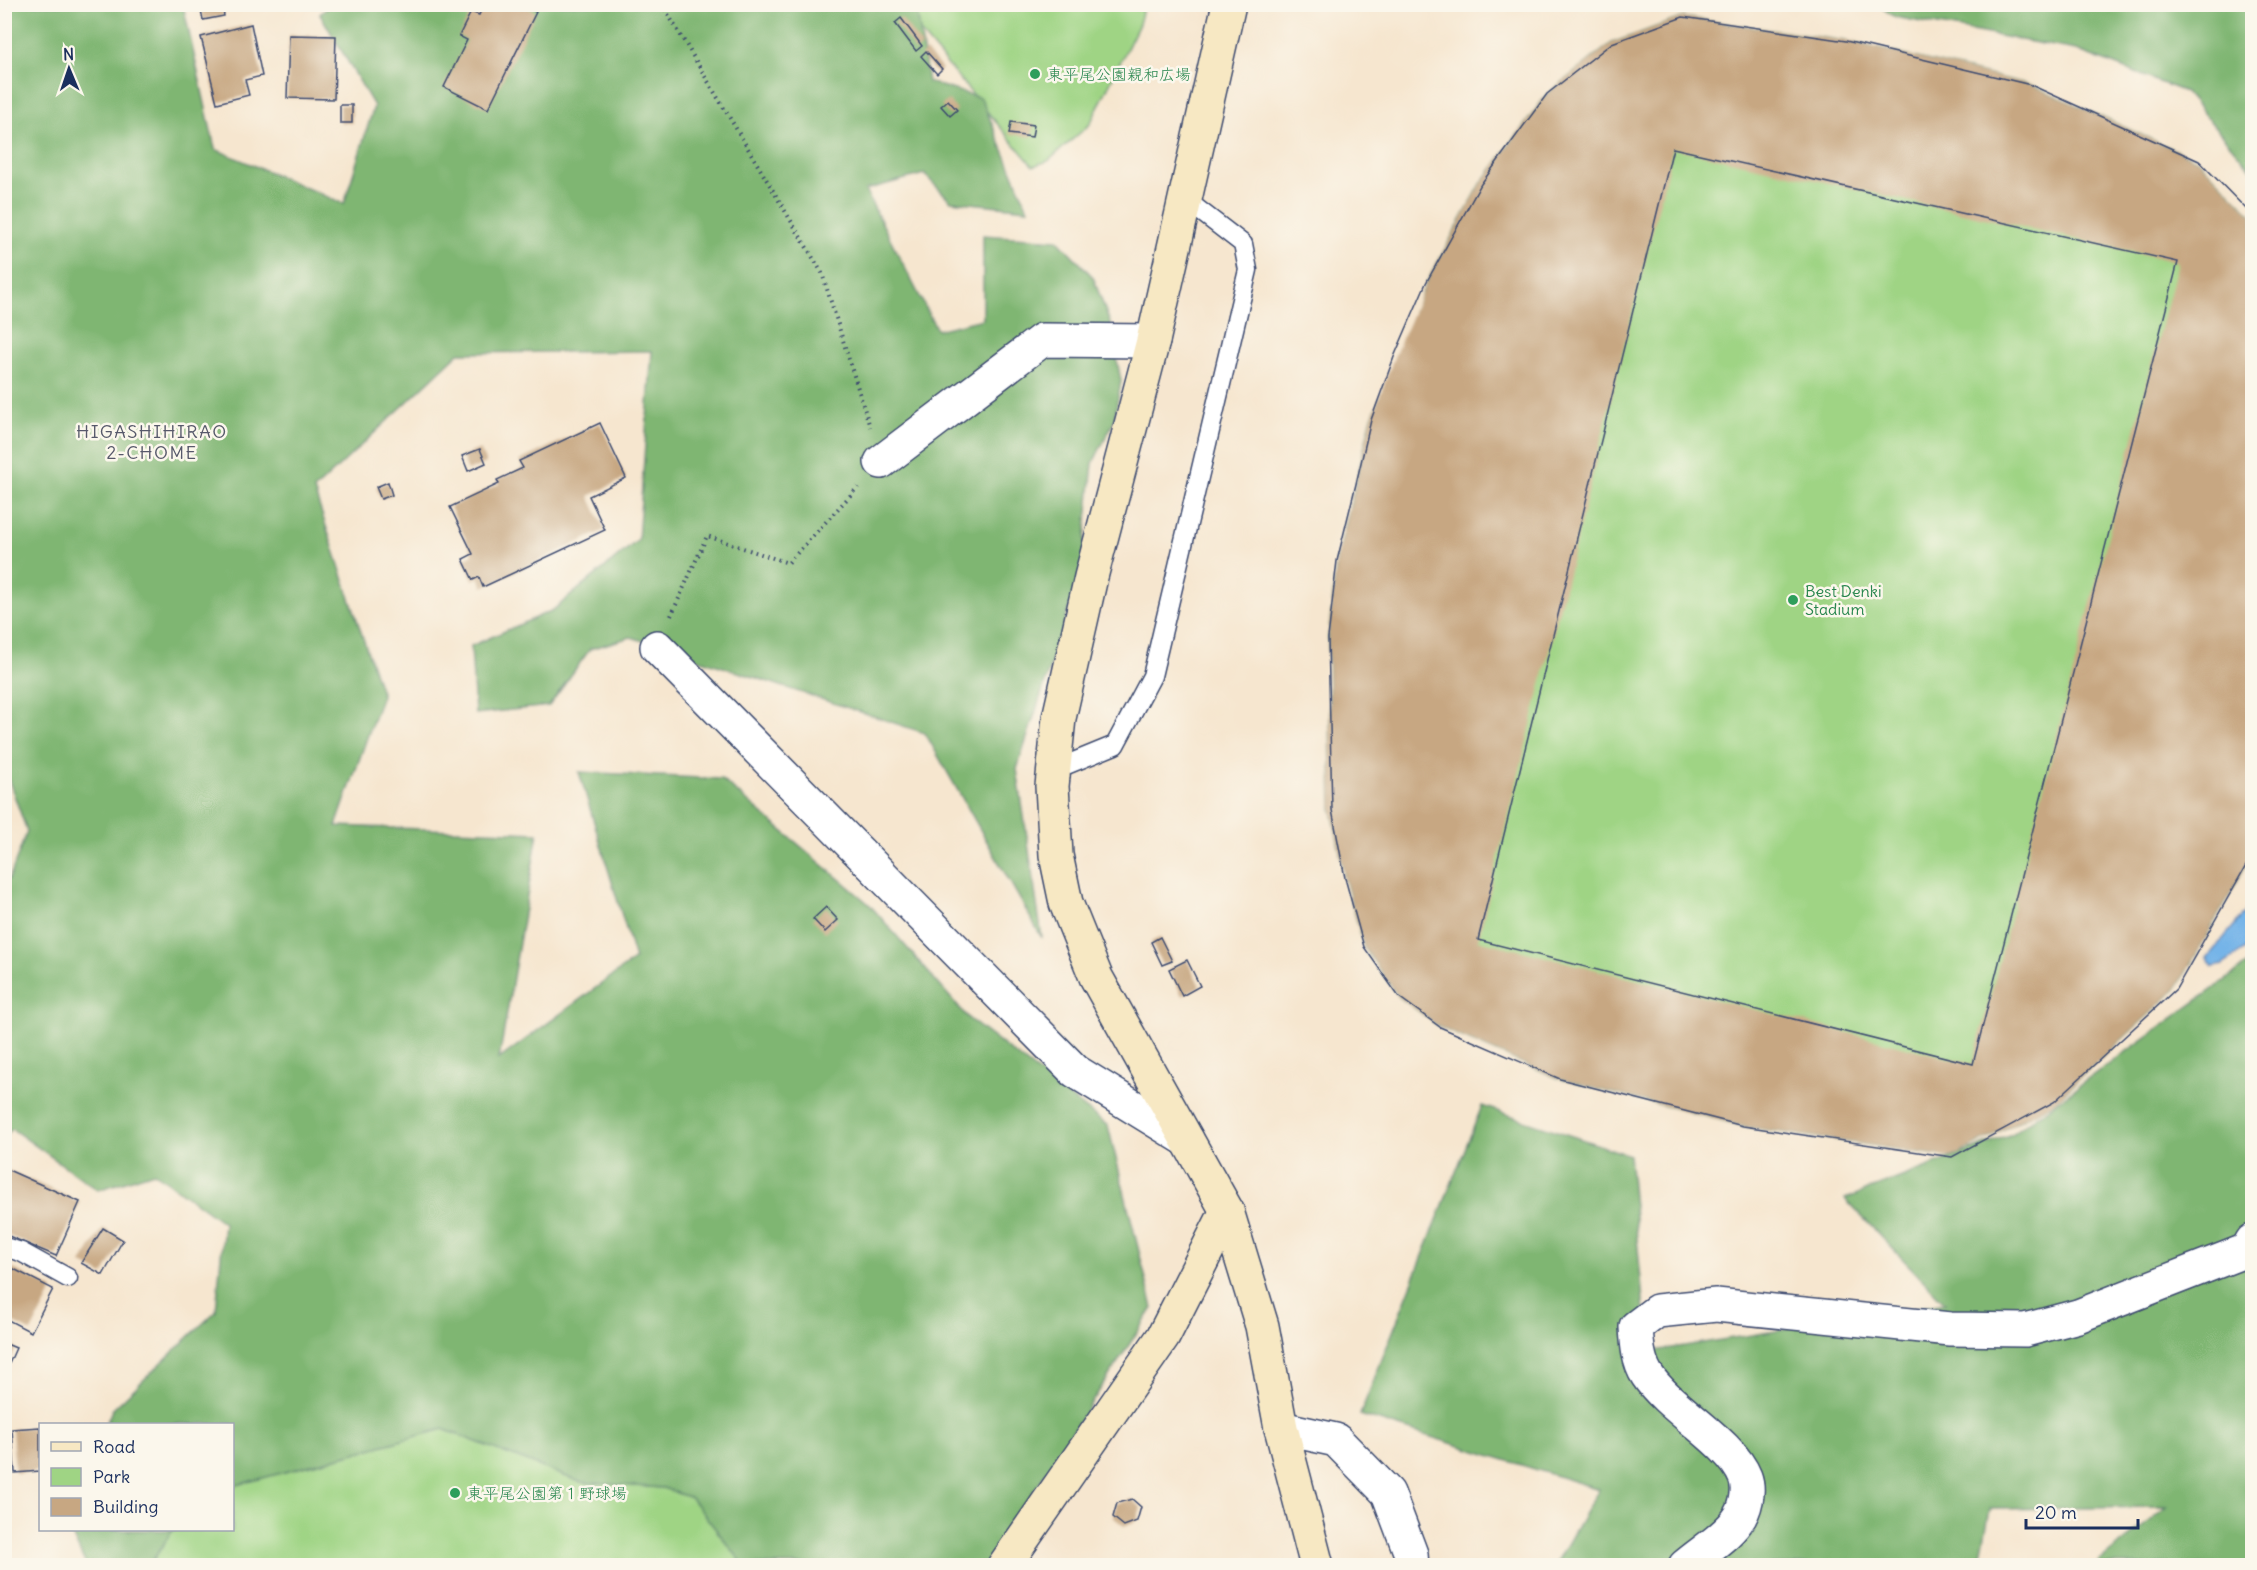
<svg xmlns="http://www.w3.org/2000/svg" width="2257" height="1570" font-family="Delius,'Klee One',sans-serif">
  <rect width="100%" height="100%" fill="#fbf7ec"/>
  <filter id="ink" filterUnits="userSpaceOnUse"><feTurbulence type="fractalNoise" baseFrequency=".0167" numOctaves="2"/><feDisplacementMap in="SourceGraphic" scale="12" xChannelSelector="R" yChannelSelector="G"/><feConvolveMatrix kernelMatrix="1 2 1 2 8 2 1 2 1" color-interpolation-filters="sRGB"/></filter>
  <filter id="wash" filterUnits="userSpaceOnUse"><feTurbulence type="fractalNoise" baseFrequency=".008" numOctaves="4" result="noise"/><feDisplacementMap in="SourceGraphic" scale="24" xChannelSelector="R" yChannelSelector="G"/><feGaussianBlur stdDeviation="1.35" result="paint"/><feColorMatrix in="noise" values="0 0 0 0 0 0 0 0 0 0 0 0 0 0 0 0 0 1.4 0 .05"/><feComposite in="paint" operator="in"/></filter>
  <g filter="url(#wash)">
    <rect width="100%" height="100%" fill="#f6e6cf"/>
    <g fill="#9fd484" stroke="#5d8271" stroke-width="1.5">
      <path d="M897 5H1144L1139 24 1090 124 1048 161 1033 166Z"/>
      <path d="M1683 17 1846 41 2031 85 2199 161 2252 215V855L2176 989 2054 1102 1952 1157 1743 1126 1560 1079 1440 1027 1399 997 1364 947 1345 878 1332 810 1328 638 1337 561 1371 420 1426 283 1481 184 1547 94 1612 43Z"/>
      <path d="M443 1429 580 1482 663 1488 692 1498 744 1565 149 1566 173 1530H232L233 1486Z"/>
    </g>
    <g fill="#7fb672" stroke="#4d7268" stroke-width="1.5">
      <path d="M5 5H183L215 149 344 204 374 106 320 14 331 5H916L928 82 981 98 1028 209 951 201 924 174 865 190 937 330 983 319V235L1058 240 1093 277 1110 323 1121 381 1114 421 1093 463 1082 568 1017 769 1042 938 925 733 631 637 590 649 549 706 475 714 471 646 553 610 638 540 652 351 459 353 314 490 382 695 336 826 538 833 499 1059 635 959 579 772 721 779 869 904 969 1019 1108 1126 1153 1308 986 1565H744L691 1498 663 1488 580 1482 443 1429 233 1486 232 1424H106L112 1410 216 1311 224 1223 154 1172 98 1190 12 1129 5 1136V879H9L27 831 5 770Z"/>
      <path d="M1878 5H2252V170L2185 92 2076 50 1895 17Z"/>
      <path d="M2252 961V1565H2098L2100 1561 2167 1507 1990 1509 1979 1565H1555L1599 1489 1360 1415 1482 1106 1629 1155 1648 1352 1945 1303 1845 1199 2012 1134Z"/>
      <path d="M70 1530H173L149 1566 86 1565Z"/>
    </g>
    <path fill="#74b4e8" stroke="#4872a3" stroke-width="1.5" d="M2252 904V943L2224 965 2213 967 2207 958Z"/>
    <g id="blocks">
      <g fill="#c7a782" fill-rule="evenodd">
        <path d="M484 4H520L536 12 488 109 444 87 467 40 459 36 471 12 479 15Z"/>
        <path d="M200 5H222L224 16 203 20Z"/>
        <path d="M1683 17 1846 41 2031 85 2199 161 2252 215V855L2176 989 2054 1102 1952 1157 1743 1126 1560 1079 1440 1027 1399 997 1364 947 1345 878 1332 810 1328 638 1337 561 1356 484 1371 420 1394 357 1426 283 1481 184 1547 94 1612 43ZM1673 148 2178 262 1973 1064 1478 940Z"/>
        <path d="M901 18 922 46 916 51 895 23Z"/>
        <path d="M251 24 262 76 245 80 249 95 217 103 201 37Z"/>
        <path d="M289 35 336 36 334 99 287 98Z"/>
        <path d="M926 51 942 69 937 74 921 56Z"/>
        <path d="M948 100 957 110 950 116 941 106Z"/>
        <rect x="340" y="105" width="12" height="18"/>
        <path d="M1011 122 1034 125 1032 137 1009 134Z"/>
        <path d="M600 423 626 478 589 496 605 530 483 587 479 577 473 580 463 559 473 554 450 507 499 484 497 480 523 468 519 461Z"/>
        <path d="M480 449 486 463 468 471 462 456Z"/>
        <path d="M388 482 392 495 381 499 376 487Z"/>
        <path d="M826 907 838 920 825 932 813 919Z"/>
        <path d="M1160 937 1172 961 1162 965 1151 942Z"/>
        <path d="M1187 960 1200 986 1182 996 1169 969Z"/>
        <path d="M6 1169 80 1202 56 1256 4 1234Z"/>
        <path d="M103 1228 123 1240 103 1275 81 1263Z"/>
        <path d="M4 1264 53 1289 31 1332 6 1319 9 1312 4 1309Z"/>
        <path d="M4 1343 16 1348 4 1375Z"/>
        <path d="M40 1427V1471L15 1473 12 1429Z"/>
        <path d="M1132 1499 1141 1507 1137 1521 1124 1526 1113 1517 1117 1503Z"/>
      </g>
    </g>
  </g>
  <g filter="url(#ink)">
    <use href="#blocks" fill-opacity="0" stroke="#3c4a6f" stroke-width="1.5"/>
    <g fill="none" stroke-linecap="round" stroke-linejoin="round">
      <g stroke="#3c4a6f" stroke-width="21">
        <g id="lane">
          <path d="M1054 770 1115 745 1152 676 1248 270 1243 244 1186 200"/>
          <path d="M4 1247 21 1252 68 1278"/>
        </g>
      </g>
      <g stroke="#3c4a6f" stroke-width="36">
        <g id="street">
          <path d="M881 462 1042 340 1153 341"/>
          <path d="M657 647 1075 1071 1187 1140"/>
          <path d="M1281 1428 1336 1440 1388 1493 1411 1554 1412 1566"/>
          <path d="M1685 1566C1701 1552 1725 1538 1737 1521 1746 1510 1750 1490 1745 1477 1731 1441 1670 1410 1647 1375 1638 1361 1637 1343 1636 1327L1657 1311 1716 1305 1950 1329 2025 1330 2078 1316 2247 1250 2252 1241"/>
        </g>
      </g>
      <g stroke="#3c4a6f" stroke-width="36">
        <g id="secondary">
          <path d="M1229 4 1153 341 1091 577 1059 718 1052 786 1056 855 1066 903 1096 977 1227 1211 1262 1326 1281 1428 1317 1566"/>
          <path d="M1004 1566 1163 1337 1227 1211"/>
        </g>
      </g>
      <g stroke="#3c4a6f" stroke-width="4" stroke-dasharray="1.5 4.5" stroke-linecap="butt">
        <path d="M662 4 822 273 870 427"/>
        <path d="M671 616 707 536 788 563 858 487"/>
      </g>
      <use href="#lane" stroke="#fff" stroke-width="18"/>
      <use href="#street" stroke="#fff" stroke-width="33"/>
      <use href="#secondary" stroke="#f7e8c3" stroke-width="33"/>
    </g>
  </g>
  <g fill="#2e9e5b" stroke="#fbf7ec" stroke-width="2">
    <circle cx="1035" cy="74" r="6"/>
    <circle cx="1793" cy="600" r="6"/>
    <circle cx="455" cy="1493" r="6"/>
  </g>
  <g text-anchor="middle" dominant-baseline="central" stroke-width="5" stroke-linejoin="round" paint-order="stroke">
    <g font-size="16" fill="#27864d" stroke="#fbf7ec" text-anchor="start">
      <text x="1047" y="74">東平尾公園親和広場</text>
      <text x="1805" y="591">Best Denki<tspan x="1805" dy="18">Stadium</tspan></text>
      <text x="467" y="1493">東平尾公園第１野球場</text>
    </g>
    <g font-size="18" letter-spacing="1.5" fill="#57596b" stroke="#fbf7ec">
      <text x="152" y="431">HIGASHIHIRAO<tspan x="152" dy="21">2-CHOME</tspan></text>
    </g>
  </g>
  <rect width="2257" height="1570" fill="none" stroke="#fbf7ec" stroke-width="24"/>
  <rect x="39" y="1423" width="195" height="108" fill="#fbf7ec" stroke="#a1a7b3" stroke-width="1.5"/>
  <rect x="51" y="1442" width="30" height="9" fill="#f7e8c3" stroke="#a1a7b3" stroke-width="1.5"/>
  <text x="93" y="1453" font-size="18" fill="#1b2f5e">Road</text>
  <rect x="51" y="1468" width="30" height="18" fill="#9fd484" stroke="#a1a7b3" stroke-width="1.5"/>
  <text x="93" y="1483" font-size="18" fill="#1b2f5e">Park</text>
  <rect x="51" y="1498" width="30" height="18" fill="#c7a782" stroke="#a1a7b3" stroke-width="1.5"/>
  <text x="93" y="1513" font-size="18" fill="#1b2f5e">Building</text>
  <g transform="translate(69 69) rotate(358)" stroke="#fbf7ec" stroke-width="4.5" paint-order="stroke">
  <path d="M0-4.5L10 22L0 15L-10 22Z" fill="#1b2f5e"/>
  <text y="-9" font-size="16" font-weight="bold" text-anchor="middle" fill="#1b2f5e">N</text>
  </g>
  <path d="M2026 1519v9h112v-9" fill="none" stroke="#1b2f5e" stroke-width="3"/>
  <text x="2035" y="1519" font-size="18" fill="#1b2f5e" stroke="#fbf7ec" stroke-width="4.5" paint-order="stroke">20 m</text>
</svg>
